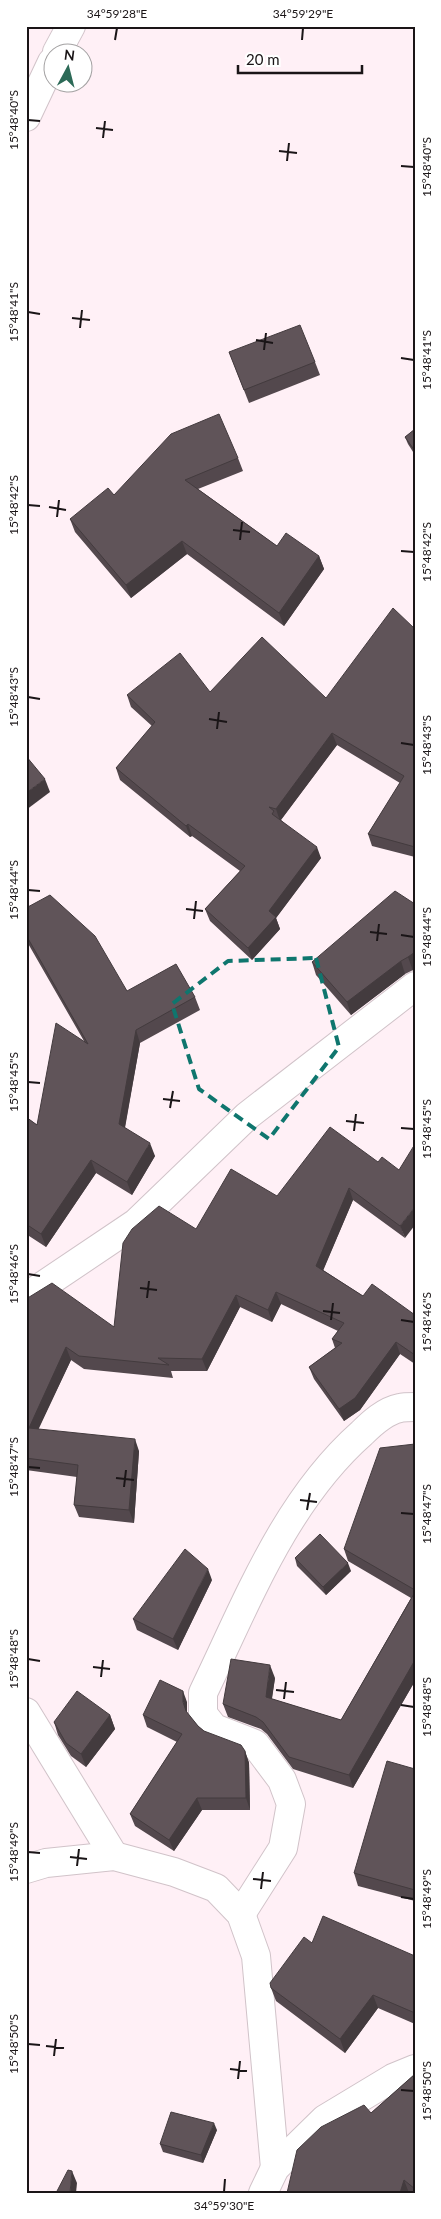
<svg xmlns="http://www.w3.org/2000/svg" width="441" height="2219" font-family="Lato,sans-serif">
  <rect width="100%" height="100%" fill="#fff0f6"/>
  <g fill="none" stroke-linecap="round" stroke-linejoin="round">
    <g stroke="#d1c3c9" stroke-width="30">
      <g id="minor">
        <path d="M57 52 71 26"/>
        <path d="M26 117 52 62"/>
        <path d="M26 1297 136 1223 247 1116 415 986"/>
        <path d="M26 1712 114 1856"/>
        <path d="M26 1869 46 1863 114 1856 174 1872 216 1888 241 1914 256 1956 275 2168"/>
        <path d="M241 1914 283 1848 291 1804 282 1780 255 1744 214 1728 203 1714V1693C247 1602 285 1501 362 1433 372 1423 385 1411 400 1408 404 1407 410 1407 415 1407"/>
        <path d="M263 2193 275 2168 325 2119 393 2078 415 2069"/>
      </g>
    </g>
    <use href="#minor" stroke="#fff" stroke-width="28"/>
  </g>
  <g fill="#53484d">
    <path d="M229 352 315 362 320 375 249 403Z"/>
    <path d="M415 429V455L408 444 405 437Z"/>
    <path d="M238 458 243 471 198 489 277 546 319 556 324 569 284 626 187 554 131 598 75 532 70 519 114 495Z"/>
    <path d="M415 629V857L372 846 368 834 400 783 337 745 281 820 321 858 276 918 280 929 252 960 210 921 205 909 240 871 192 836 190 837 120 780 116 768 152 726 131 707 127 695 210 692 326 698Z"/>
    <path d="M415 904V969L405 974 351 1015 316 975 312 962Z"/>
    <path d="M26 908 127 991 195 997 200 1010 140 1043 125 1128 155 1156 132 1195 96 1173 46 1247 26 1234V1117L37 1125 84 1041 26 940Z"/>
    <path d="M378 1162 405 1238 353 1200 323 1270 363 1296 415 1315V1364L400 1354 360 1410 344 1421 314 1379 309 1367 335 1348 332 1339 338 1331 281 1304 272 1322 240 1307 207 1371H171L173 1378 84 1369 71 1360 38 1429 139 1451 134 1523 79 1517 74 1505 77 1477 26 1470V1299L114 1327 196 1229 277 1196Z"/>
    <path d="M415 1444V1681L353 1788 293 1769 267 1734 261 1729 228 1717 223 1704 275 1678 272 1699 341 1720 411 1598 348 1561 344 1549Z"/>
    <path d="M295 1558 351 1571 326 1595 297 1566Z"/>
    <path d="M212 1580 178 1650 137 1630 133 1619Z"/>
    <path d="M187 1702V1713L198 1726 204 1731 245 1751 249 1763 250 1810H202L174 1851 135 1826 130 1814 177 1742 147 1727 143 1715Z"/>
    <path d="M110 1715 115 1729 86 1767 71 1756 58 1735 54 1722Z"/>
    <path d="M415 1769V1901L358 1886 354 1873Z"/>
    <path d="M312 1943 415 1956V2024L378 2008 345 2053 276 2001 271 1988Z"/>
    <path d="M415 2074V2193H287L371 2113Z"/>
    <path d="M217 2130 203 2163 163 2152 160 2144Z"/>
  </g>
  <g fill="#433b3e">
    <path d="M182 541 187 554 131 598 126 585Z"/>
    <path d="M319 556 324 569 284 626 279 613Z"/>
    <path d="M332 733 337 745 280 821 276 809Z"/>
    <path d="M45 779 50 792 26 810V793Z"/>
    <path d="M188 824 192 836 190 837 186 826Z"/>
    <path d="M317 847 321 858 276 918 280 929 252 960 248 948 269 911Z"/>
    <path d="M415 952V969L413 971 408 957Z"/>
    <path d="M401 961 405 974 351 1015 347 1002Z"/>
    <path d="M136 1030 140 1043 123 1137 119 1124Z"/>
    <path d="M150 1143 155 1156 132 1195 127 1182Z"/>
    <path d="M91 1160 96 1173 46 1247 41 1234Z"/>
    <path d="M349 1188 353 1200 320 1278 316 1266Z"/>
    <path d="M415 1207V1225L405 1238 400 1226Z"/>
    <path d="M276 1292 281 1304 272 1322 268 1310Z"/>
    <path d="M236 1295 240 1307 207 1371 202 1359Z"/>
    <path d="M396 1342 400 1354 360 1410 344 1421 339 1409Z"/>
    <path d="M66 1347 71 1360 33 1441 29 1428Z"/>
    <path d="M135 1439 139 1451 134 1523 129 1510Z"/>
    <path d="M348 1563 351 1571 326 1595 323 1587Z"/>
    <path d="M208 1569 212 1580 178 1650 173 1639Z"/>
    <path d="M415 1660V1681L353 1788 349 1775Z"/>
    <path d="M270 1665 275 1678 270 1709 266 1697Z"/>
    <path d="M183 1691 187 1702V1714L183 1702Z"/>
    <path d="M110 1715 115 1729 86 1767 81 1754Z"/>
    <path d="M245 1751 249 1763 250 1810 246 1798Z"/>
    <path d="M197 1798 202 1810 174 1851 169 1840Z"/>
    <path d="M373 1995 378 2008 345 2053 340 2039Z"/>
    <path d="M214 2123 217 2130 203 2163 201 2155Z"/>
    <path d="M72 2171 77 2183 76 2193H70Z"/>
    <path d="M404 2180 409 2193H400Z"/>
  </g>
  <g fill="#605459" stroke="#433b3e">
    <path d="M300 325 315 362 244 390 229 352Z"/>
    <path d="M219 414 238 458 185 480 277 546 286 533 319 556 279 613 182 541 126 585 70 519 108 488 114 495 171 434Z"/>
    <path d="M415 429V451L405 437Z"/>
    <path d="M393 608 415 629V847L368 834 404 776 332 733 276 809 269 807 274 811 272 814 317 847 269 911 276 917 248 948 205 909 245 866 188 824 186 826 116 768 155 722 127 695 180 653 210 692 262 637 326 698Z"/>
    <path d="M26 756 45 779 26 793Z"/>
    <path d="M395 891 415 904V952L408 957 401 961 347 1002 312 962Z"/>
    <path d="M50 895 95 936 127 991 176 964 195 997 136 1030 119 1124 150 1143 127 1182 91 1160 41 1234 26 1224V1117L37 1125 56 1023 88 1044 26 935V908Z"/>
    <path d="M330 1127 378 1162 382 1157 399 1170 415 1144V1207L400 1226 349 1188 316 1266 363 1296 372 1284 415 1315V1355L396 1342 355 1398 339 1409 309 1367 342 1343 332 1339 344 1323 276 1292 268 1310 236 1295 202 1359 158 1358 169 1365 79 1356 66 1347 29 1428 135 1439 129 1510 74 1505 78 1465 26 1458V1299L52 1283 114 1327 123 1243 132 1229 159 1206 196 1229 231 1169 277 1196Z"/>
    <path d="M415 1444V1590L344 1549 380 1448Z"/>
    <path d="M320 1534 348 1563 323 1587 295 1558Z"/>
    <path d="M185 1549 208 1569 173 1639 133 1619Z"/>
    <path d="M415 1592V1660L349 1775 289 1757 263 1722 256 1717 223 1704 231 1659 270 1665 266 1697 341 1720Z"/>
    <path d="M160 1680 183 1691V1702L186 1711 198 1726 204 1731 241 1745 245 1751 246 1798H197L169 1840 130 1814 182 1734 143 1715Z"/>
    <path d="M77 1691 110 1715 81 1754 66 1743 54 1722Z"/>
    <path d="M387 1761 415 1769V1890L354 1873Z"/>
    <path d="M323 1916 415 1956V2013L373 1995 340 2039 271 1988 270 1983 304 1937 312 1943Z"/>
    <path d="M415 2074V2189L404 2180 400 2193H287L297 2150 321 2127 364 2105 371 2113Z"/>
    <path d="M171 2112 214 2123 201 2155 160 2144Z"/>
    <path d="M68 2170 72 2171 70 2193H56Z"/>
  </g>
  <path fill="none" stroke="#0f766e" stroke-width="4" stroke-dasharray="10 6" stroke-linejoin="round" d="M316 958 339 1047 269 1139 199 1089 172 1004 228 961Z"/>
  <path fill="none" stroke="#1a1517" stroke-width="2" d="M115 40 117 28M302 40 303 28M28 120 40 121M96 128 113 130M103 138 105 121M279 151 297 153M287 161 289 143M401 166 414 167M28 312 40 314M72 318 90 320M80 328 82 310M256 340 273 343M264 350 266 333M401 358 414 360M28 505 40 506M49 507 66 510M57 517 59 500M233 530 250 532M240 540 242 522M401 551 414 552M28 697 40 699M209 719 227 722M217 729 219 712M401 743 414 745M28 890 40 891M186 909 203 911M194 919 196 901M370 932 387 934M401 935 414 937M377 941 379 924M28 1082 40 1083M163 1099 180 1101M170 1108 173 1091M346 1121 364 1123M401 1128 414 1129M354 1131 356 1114M28 1274 40 1276M140 1288 157 1290M147 1298 149 1281M323 1311 340 1313M331 1320 333 1303M401 1320 414 1322M28 1467 40 1468M116 1478 134 1480M124 1487 126 1470M300 1500 317 1502M307 1510 310 1493M401 1513 414 1514M28 1659 40 1661M93 1667 110 1669M101 1677 103 1660M276 1690 294 1692M284 1699 286 1682M401 1705 414 1707M28 1852 40 1853M70 1857 87 1859M77 1866 79 1849M253 1879 271 1881M261 1889 263 1872M401 1897 414 1899M28 2044 40 2045M46 2046 64 2048M54 2056 56 2039M230 2069 247 2071M238 2079 240 2061M401 2090 414 2091M224 2192 225 2179"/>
  <rect width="441" height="2219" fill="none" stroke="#ffffff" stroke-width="55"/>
  <g transform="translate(68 68) rotate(7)"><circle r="24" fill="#ffffff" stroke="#a3a1a2"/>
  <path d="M0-4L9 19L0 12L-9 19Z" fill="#2c6a57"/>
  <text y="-8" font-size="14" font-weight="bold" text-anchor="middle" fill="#1a1517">N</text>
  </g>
  <path d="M238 65v8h124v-8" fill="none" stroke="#1a1517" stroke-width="2.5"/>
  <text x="246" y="65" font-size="15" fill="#1a1517" stroke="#ffffff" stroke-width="4" paint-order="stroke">20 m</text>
  <rect x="28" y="28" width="386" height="2164" fill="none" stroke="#1a1517" stroke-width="2"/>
  <g font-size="12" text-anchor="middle" fill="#1a1517">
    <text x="117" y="18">34°59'28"E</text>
    <text x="303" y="18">34°59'29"E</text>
    <text transform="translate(14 120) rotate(-90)" y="4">15°48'40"S</text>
    <text transform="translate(427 167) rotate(-90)" y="4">15°48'40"S</text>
    <text transform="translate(14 312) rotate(-90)" y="4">15°48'41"S</text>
    <text transform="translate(427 360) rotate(-90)" y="4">15°48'41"S</text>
    <text transform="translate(14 505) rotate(-90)" y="4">15°48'42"S</text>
    <text transform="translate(427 552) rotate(-90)" y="4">15°48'42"S</text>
    <text transform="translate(14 697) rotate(-90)" y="4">15°48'43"S</text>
    <text transform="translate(427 745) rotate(-90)" y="4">15°48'43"S</text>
    <text transform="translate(14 890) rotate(-90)" y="4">15°48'44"S</text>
    <text transform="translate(427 937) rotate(-90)" y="4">15°48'44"S</text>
    <text transform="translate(14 1082) rotate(-90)" y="4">15°48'45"S</text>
    <text transform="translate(427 1129) rotate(-90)" y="4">15°48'45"S</text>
    <text transform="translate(14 1274) rotate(-90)" y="4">15°48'46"S</text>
    <text transform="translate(427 1322) rotate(-90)" y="4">15°48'46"S</text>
    <text transform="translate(14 1467) rotate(-90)" y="4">15°48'47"S</text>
    <text transform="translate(427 1514) rotate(-90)" y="4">15°48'47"S</text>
    <text transform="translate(14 1659) rotate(-90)" y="4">15°48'48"S</text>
    <text transform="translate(427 1707) rotate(-90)" y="4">15°48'48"S</text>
    <text transform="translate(14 1852) rotate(-90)" y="4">15°48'49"S</text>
    <text transform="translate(427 1899) rotate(-90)" y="4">15°48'49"S</text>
    <text transform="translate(14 2044) rotate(-90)" y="4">15°48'50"S</text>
    <text transform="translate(427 2091) rotate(-90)" y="4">15°48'50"S</text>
    <text x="224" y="2210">34°59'30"E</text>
  </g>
</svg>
